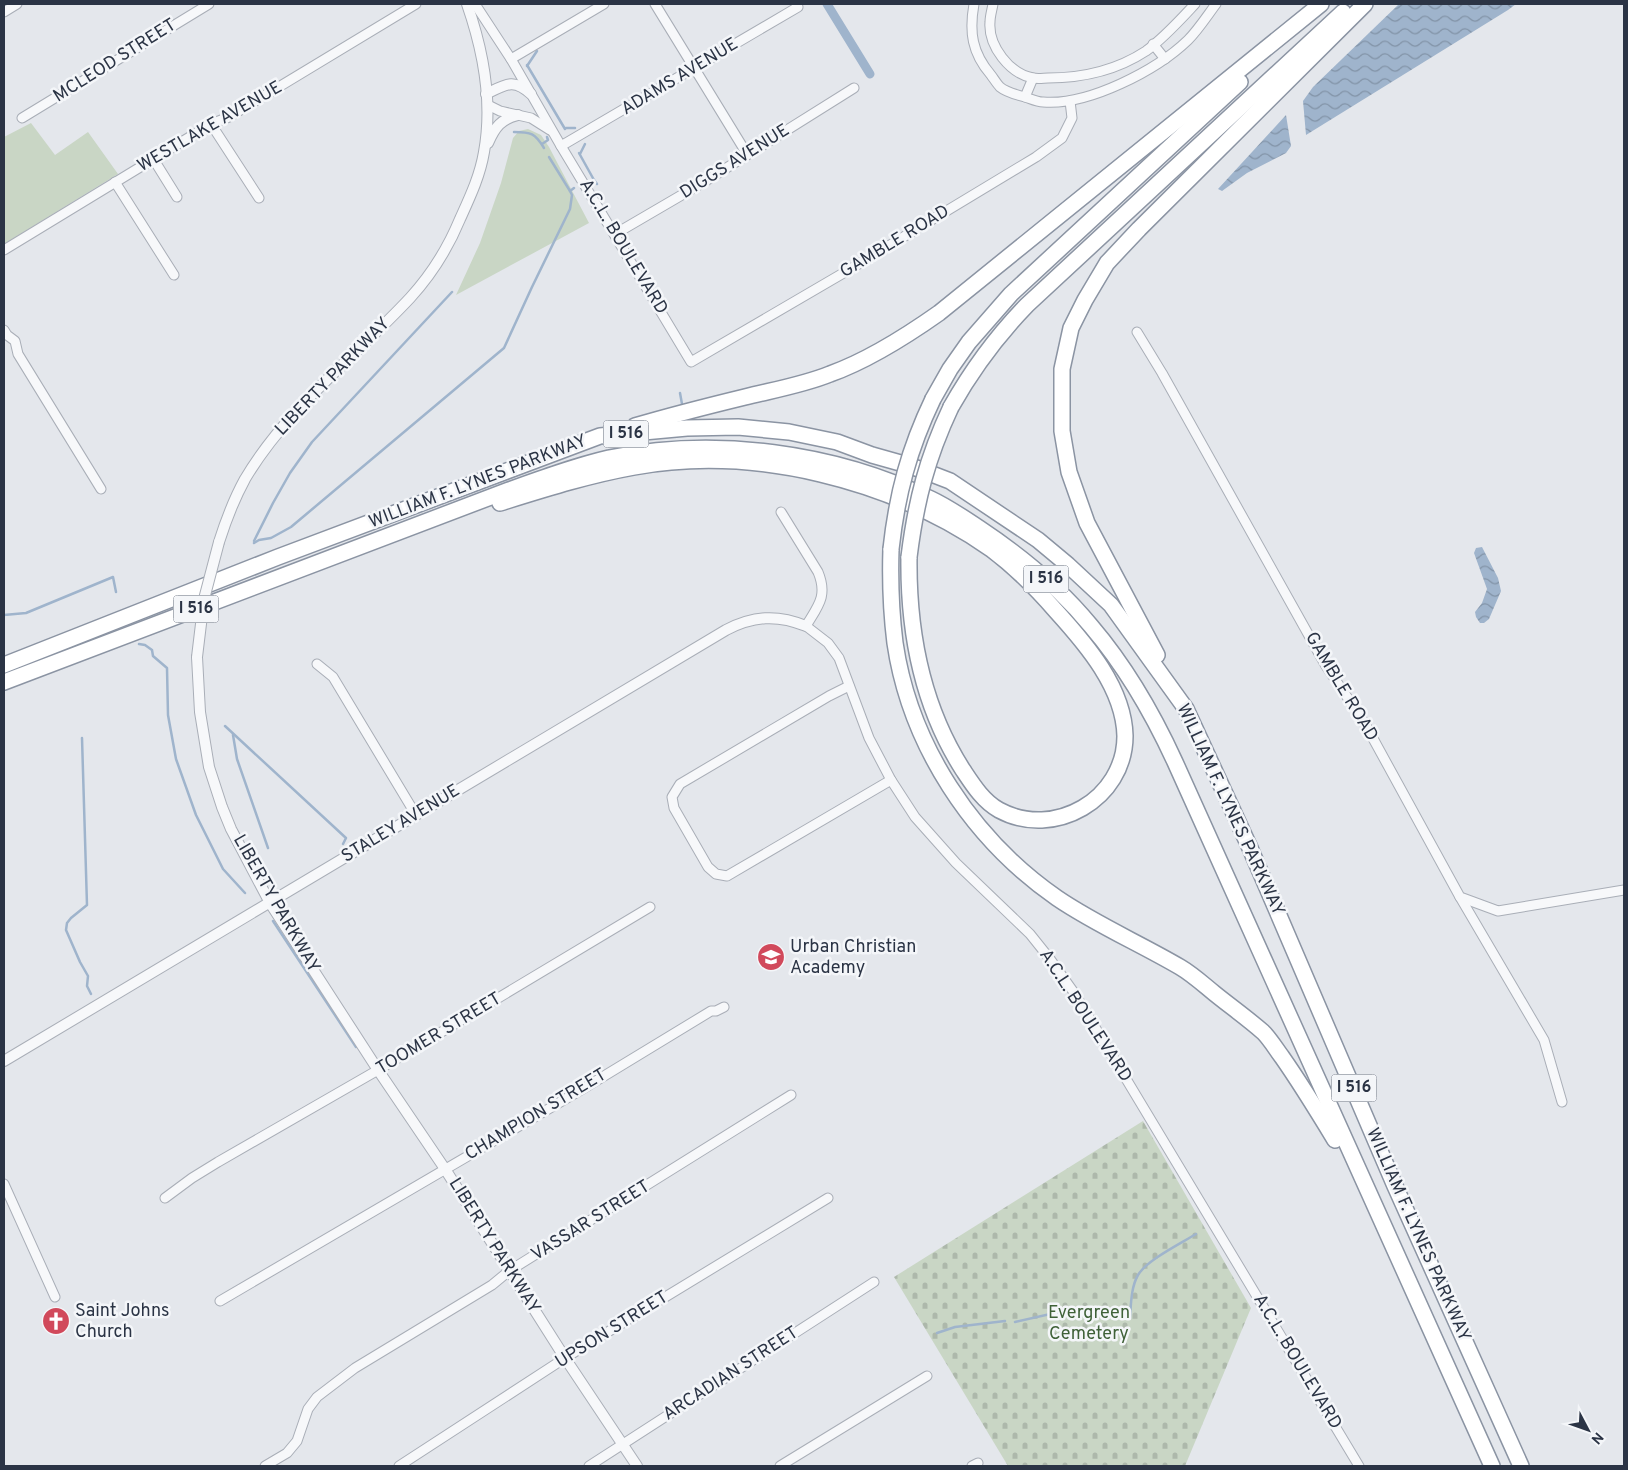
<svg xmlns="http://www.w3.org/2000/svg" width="1628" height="1470" font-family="Overpass,sans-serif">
  <defs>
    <pattern id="cemetery-stones" width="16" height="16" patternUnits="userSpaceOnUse" patternTransform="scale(1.25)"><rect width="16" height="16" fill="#c9d6c5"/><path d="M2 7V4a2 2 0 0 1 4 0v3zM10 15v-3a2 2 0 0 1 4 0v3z" fill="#adb8ab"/></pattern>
    <pattern id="water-waves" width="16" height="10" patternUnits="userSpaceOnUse" patternTransform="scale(1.25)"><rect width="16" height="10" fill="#9fb4cc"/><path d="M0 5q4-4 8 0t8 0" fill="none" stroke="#8293a7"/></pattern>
  </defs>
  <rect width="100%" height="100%" fill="#e4e7ec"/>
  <path fill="url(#cemetery-stones)" d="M1143 1121 1251 1308 1185 1466H1008L894 1277Z"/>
  <g fill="#c9d6c5">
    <path d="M31 123 55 155 88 132 118 174 4 244V137Z"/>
    <path d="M528 129 541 135 549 147 589 223 456 295 480 243 501 183 513 138 519 131Z"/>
  </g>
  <g fill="url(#water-waves)">
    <path d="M1399 4H1516L1508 10 1306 135 1303 101 1313 87Z"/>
    <path d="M1286 115 1291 146 1286 153 1247 173 1222 191 1218 189Z"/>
    <path d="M1482 547 1498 578 1501 591 1489 619 1484 623H1480L1476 617 1475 612 1482 603 1487 589 1474 553 1476 548Z"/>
  </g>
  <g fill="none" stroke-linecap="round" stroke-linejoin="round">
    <g stroke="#9fb4cc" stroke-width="2.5">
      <path d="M527 65 565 129"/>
      <path d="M527 66 537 51"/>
      <path d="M566 128H575"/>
      <path d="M514 132C531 132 535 133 544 148"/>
      <path d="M542 144 548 140 547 137"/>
      <path d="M579 153 594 180 597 184"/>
      <path d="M580 154 585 144"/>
      <path d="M549 157 570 191"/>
      <path d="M680 393 682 404"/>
      <path d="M254 541 273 503 290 473 312 442 452 292"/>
      <path d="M254 543 259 540 271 538 291 527 504 348 532 287 570 209 572 195 570 191 574 188"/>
      <path d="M4 615 26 613 113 577 116 592"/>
      <path d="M139 644 145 645 152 650 153 656 167 668 168 715 176 759 196 815 223 869 245 893"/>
      <path d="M225 726 346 838 343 844"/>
      <path d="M233 735 237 759 268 848"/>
      <path d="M82 738 87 905 71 918 67 923 66 930 80 962 88 976 87 986 91 994"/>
      <path d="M273 921 356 1047"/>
      <path d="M1081 1310 1101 1311 1130 1318C1131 1304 1131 1287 1138 1275 1147 1260 1180 1244 1196 1234"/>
      <path d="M1015 1322 1068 1310"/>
      <path d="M937 1333 955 1327 1005 1321"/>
    </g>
    <path stroke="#9fb4cc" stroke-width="9" d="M827 4 870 74"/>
    <g stroke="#a9aeb7" stroke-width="11">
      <g id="minor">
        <path d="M475 4 511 59 561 146 691 362 852 268 1036 157 1062 138 1072 118 1070 101"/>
        <path d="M655 4 747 154"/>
        <path d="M974 4C969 32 972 53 991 75 994 79 997 84 1000 87 1006 92 1017 95 1025 97 1031 99 1037 102 1043 102 1088 106 1157 70 1188 40 1198 30 1207 16 1216 4"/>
        <path d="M993 4C992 10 990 16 990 22 988 46 1010 74 1033 78 1038 79 1044 78 1048 78 1082 78 1117 70 1146 51 1164 38 1180 20 1195 4"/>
        <path d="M4 12 17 4"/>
        <path d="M1153 44 1165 59"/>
        <path d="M511 59 604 4"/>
        <path d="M1025 97 1033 78"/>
        <path d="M488 105 500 111 531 118 550 130"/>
        <path d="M22 118 209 4"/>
        <path d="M211 124 259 198"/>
        <path d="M561 146 798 7"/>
        <path d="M154 160 177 197"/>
        <path d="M115 182 174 275"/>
        <path d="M615 234 704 182 854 88"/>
        <path d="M4 250 211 124 229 117 416 4"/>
        <path d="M4 330 7 335 15 341 18 354 101 489"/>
        <path d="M1137 332 1162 373 1326 666 1364 722 1460 897 1498 911 1624 890"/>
        <path d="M781 512 818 572C828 596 818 606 806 626L828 643 839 658 869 738 891 780 915 817 956 863 1030 934 1050 959 1075 994 1359 1466"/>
        <path d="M317 664 333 677 416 815"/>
        <path d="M849 686 829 696 680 784 672 797 674 808 708 867 716 874 727 876 891 780"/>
        <path d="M1460 897 1544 1040 1562 1102"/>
        <path d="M4 1184 55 1297"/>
        <path d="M165 1198 192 1178 218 1162 378 1070 650 907"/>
        <path d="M220 1301 586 1087 711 1011H716L724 1007"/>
        <path d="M265 1466 287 1453 297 1441 308 1409 317 1397 355 1368 492 1285 509 1271 791 1095"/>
        <path d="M399 1466 565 1358 828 1198"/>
        <path d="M589 1466 874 1282"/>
        <path d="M780 1466 927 1376"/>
        <path d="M972 1466 978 1463"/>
      </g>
    </g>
    <g stroke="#a9aeb7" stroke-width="12">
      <g id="tertiary">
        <path d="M486 94C506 84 514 78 531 94"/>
        <path d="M488 143C495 127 501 119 518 115"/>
        <path d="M219 542C226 520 234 499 245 479 287 408 354 358 410 298 431 275 448 248 460 219 470 197 480 176 484 152 493 103 483 50 467 4"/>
        <path d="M197 657 200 712 209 767 222 807 231 829 270 903 378 1070 445 1169 565 1358 637 1466"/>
        <path d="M4 1061 726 630C753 616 777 614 806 626"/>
      </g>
    </g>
    <g stroke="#8b94a3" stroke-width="18">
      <g id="motorway">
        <path d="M933 399 950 369 969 342 1011 294 1240 82"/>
        <path d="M951 407C973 368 996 337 1027 305L1343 12"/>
        <path d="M635 426C672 415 708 406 745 397 773 390 803 385 830 374 869 360 905 337 939 313L1321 4"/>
        <path d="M500 503C545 489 589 475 634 467 754 445 892 480 991 549 1015 567 1036 588 1056 611 1086 644 1124 688 1125 736 1125 799 1054 840 999 810 983 801 973 785 963 770 922 706 908 633 909 557"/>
        <path d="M891 549C890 580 891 611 895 643 910 745 972 839 1057 898 1095 924 1139 943 1180 967 1192 974 1203 984 1214 993 1230 1006 1247 1018 1263 1032 1270 1039 1276 1049 1282 1057 1301 1084 1318 1112 1335 1140"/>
        <path d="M1157 655 1087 523 1069 472 1062 431V369L1071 328 1085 300 1107 263 1139 229 1365 4"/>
        <path d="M4 665 278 557 600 436 687 428 738 427 789 432 837 442 872 455 911 466 950 481 1038 540 1068 565 1111 605 1186 709 1250 848 1395 1186 1521 1466"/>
        <path d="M4 682 509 490C542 478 575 466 609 458 715 436 834 452 931 499 948 507 964 518 979 528 1021 556 1059 587 1091 626 1126 667 1153 714 1175 762L1492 1466"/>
      </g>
    </g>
    <use href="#minor" stroke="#f7f8fa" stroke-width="9"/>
    <use href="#tertiary" stroke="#f7f8fa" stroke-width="10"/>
    <use href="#motorway" stroke="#fff" stroke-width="15"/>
    <g stroke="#a9aeb7" stroke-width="12" stroke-linecap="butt">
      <path id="tertiary-bridge" d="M197 657 204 599 219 542"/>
    </g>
    <g stroke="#8b94a3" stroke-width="18" stroke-linecap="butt">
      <g id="motorway-bridge">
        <path d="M891 549C897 494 909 449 933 399"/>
        <path d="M909 557C916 501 927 458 951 407"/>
      </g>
    </g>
    <use href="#tertiary-bridge" stroke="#f7f8fa" stroke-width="10"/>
    <use href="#motorway-bridge" stroke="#fff" stroke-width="15"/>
  </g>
  <defs>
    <g id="school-disc" transform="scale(1.4375)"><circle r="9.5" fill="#d1495b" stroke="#f4f6f9"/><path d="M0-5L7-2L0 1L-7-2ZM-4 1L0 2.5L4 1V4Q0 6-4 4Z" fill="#fff"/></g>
    <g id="church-disc" transform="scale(1.4375)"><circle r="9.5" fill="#d1495b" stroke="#f4f6f9"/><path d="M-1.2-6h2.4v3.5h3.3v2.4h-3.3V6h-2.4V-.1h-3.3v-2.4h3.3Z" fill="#fff"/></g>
  </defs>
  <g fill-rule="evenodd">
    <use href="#school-disc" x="771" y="957"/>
    <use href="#church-disc" x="56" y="1321"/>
  </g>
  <g text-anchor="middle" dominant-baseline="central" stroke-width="5" stroke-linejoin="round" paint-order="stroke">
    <g fill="#f4f6f9" stroke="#676e7b" stroke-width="1">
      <rect x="603.5" y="420.5" width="45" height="27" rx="4"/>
      <rect x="1023.5" y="565.5" width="45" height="27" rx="4"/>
      <rect x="173.5" y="595.5" width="45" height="27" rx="4"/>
      <rect x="1331.5" y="1074.5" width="45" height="27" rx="4"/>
    </g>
    <g font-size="16" font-weight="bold" fill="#2b3445">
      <text x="626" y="434">I 516</text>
      <text x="1046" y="579">I 516</text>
      <text x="196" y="609">I 516</text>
      <text x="1354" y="1088">I 516</text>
    </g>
    <g font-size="18" fill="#2b3445" stroke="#f4f6f9">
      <text transform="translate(115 61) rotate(-32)">MCLEOD STREET</text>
      <text transform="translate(680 77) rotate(-31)">ADAMS AVENUE</text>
      <text transform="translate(210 127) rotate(-30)">WESTLAKE AVENUE</text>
      <text transform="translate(735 162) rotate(-32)">DIGGS AVENUE</text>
      <text transform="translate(895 242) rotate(-31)">GAMBLE ROAD</text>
      <text transform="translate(623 247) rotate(59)">A.C.L. BOULEVARD</text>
      <text transform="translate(333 377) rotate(-46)">LIBERTY PARKWAY</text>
      <text transform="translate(478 482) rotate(-21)">WILLIAM F. LYNES PARKWAY</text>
      <text transform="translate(1341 687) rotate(59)">GAMBLE ROAD</text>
      <text transform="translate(1230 810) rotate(65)">WILLIAM F. LYNES PARKWAY</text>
      <text transform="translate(401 824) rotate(-31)">STALEY AVENUE</text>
      <text transform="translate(276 904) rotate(60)">LIBERTY PARKWAY</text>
      <text transform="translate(1085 1016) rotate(57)">A.C.L. BOULEVARD</text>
      <text transform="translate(439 1034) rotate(-31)">TOOMER STREET</text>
      <text transform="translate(536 1115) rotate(-31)">CHAMPION STREET</text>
      <text transform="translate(591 1221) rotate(-32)">VASSAR STREET</text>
      <text transform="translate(1418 1235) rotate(66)">WILLIAM F. LYNES PARKWAY</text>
      <text transform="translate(494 1246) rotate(58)">LIBERTY PARKWAY</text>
      <text transform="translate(612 1330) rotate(-32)">UPSON STREET</text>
      <text transform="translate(1297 1362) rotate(59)">A.C.L. BOULEVARD</text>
      <text transform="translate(731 1374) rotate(-33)">ARCADIAN STREET</text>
    </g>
    <g font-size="18" fill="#2b3445" stroke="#f4f6f9" text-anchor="start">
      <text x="790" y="947">Urban Christian<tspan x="790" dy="21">Academy</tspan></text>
      <text x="75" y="1311">Saint Johns<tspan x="75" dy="21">Church</tspan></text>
    </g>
    <g font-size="18" fill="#3f6138" stroke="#f4f6f9">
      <text x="1089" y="1313">Evergreen<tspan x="1089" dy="21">Cemetery</tspan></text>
    </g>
  </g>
  <rect width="1628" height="1470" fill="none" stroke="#2b3445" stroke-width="10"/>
  <g transform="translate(1588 1430) rotate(131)" stroke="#f4f6f9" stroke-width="4" paint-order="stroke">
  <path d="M0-4L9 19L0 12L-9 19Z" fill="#2b3445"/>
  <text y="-8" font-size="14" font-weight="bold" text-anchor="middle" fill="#2b3445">N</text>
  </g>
</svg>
